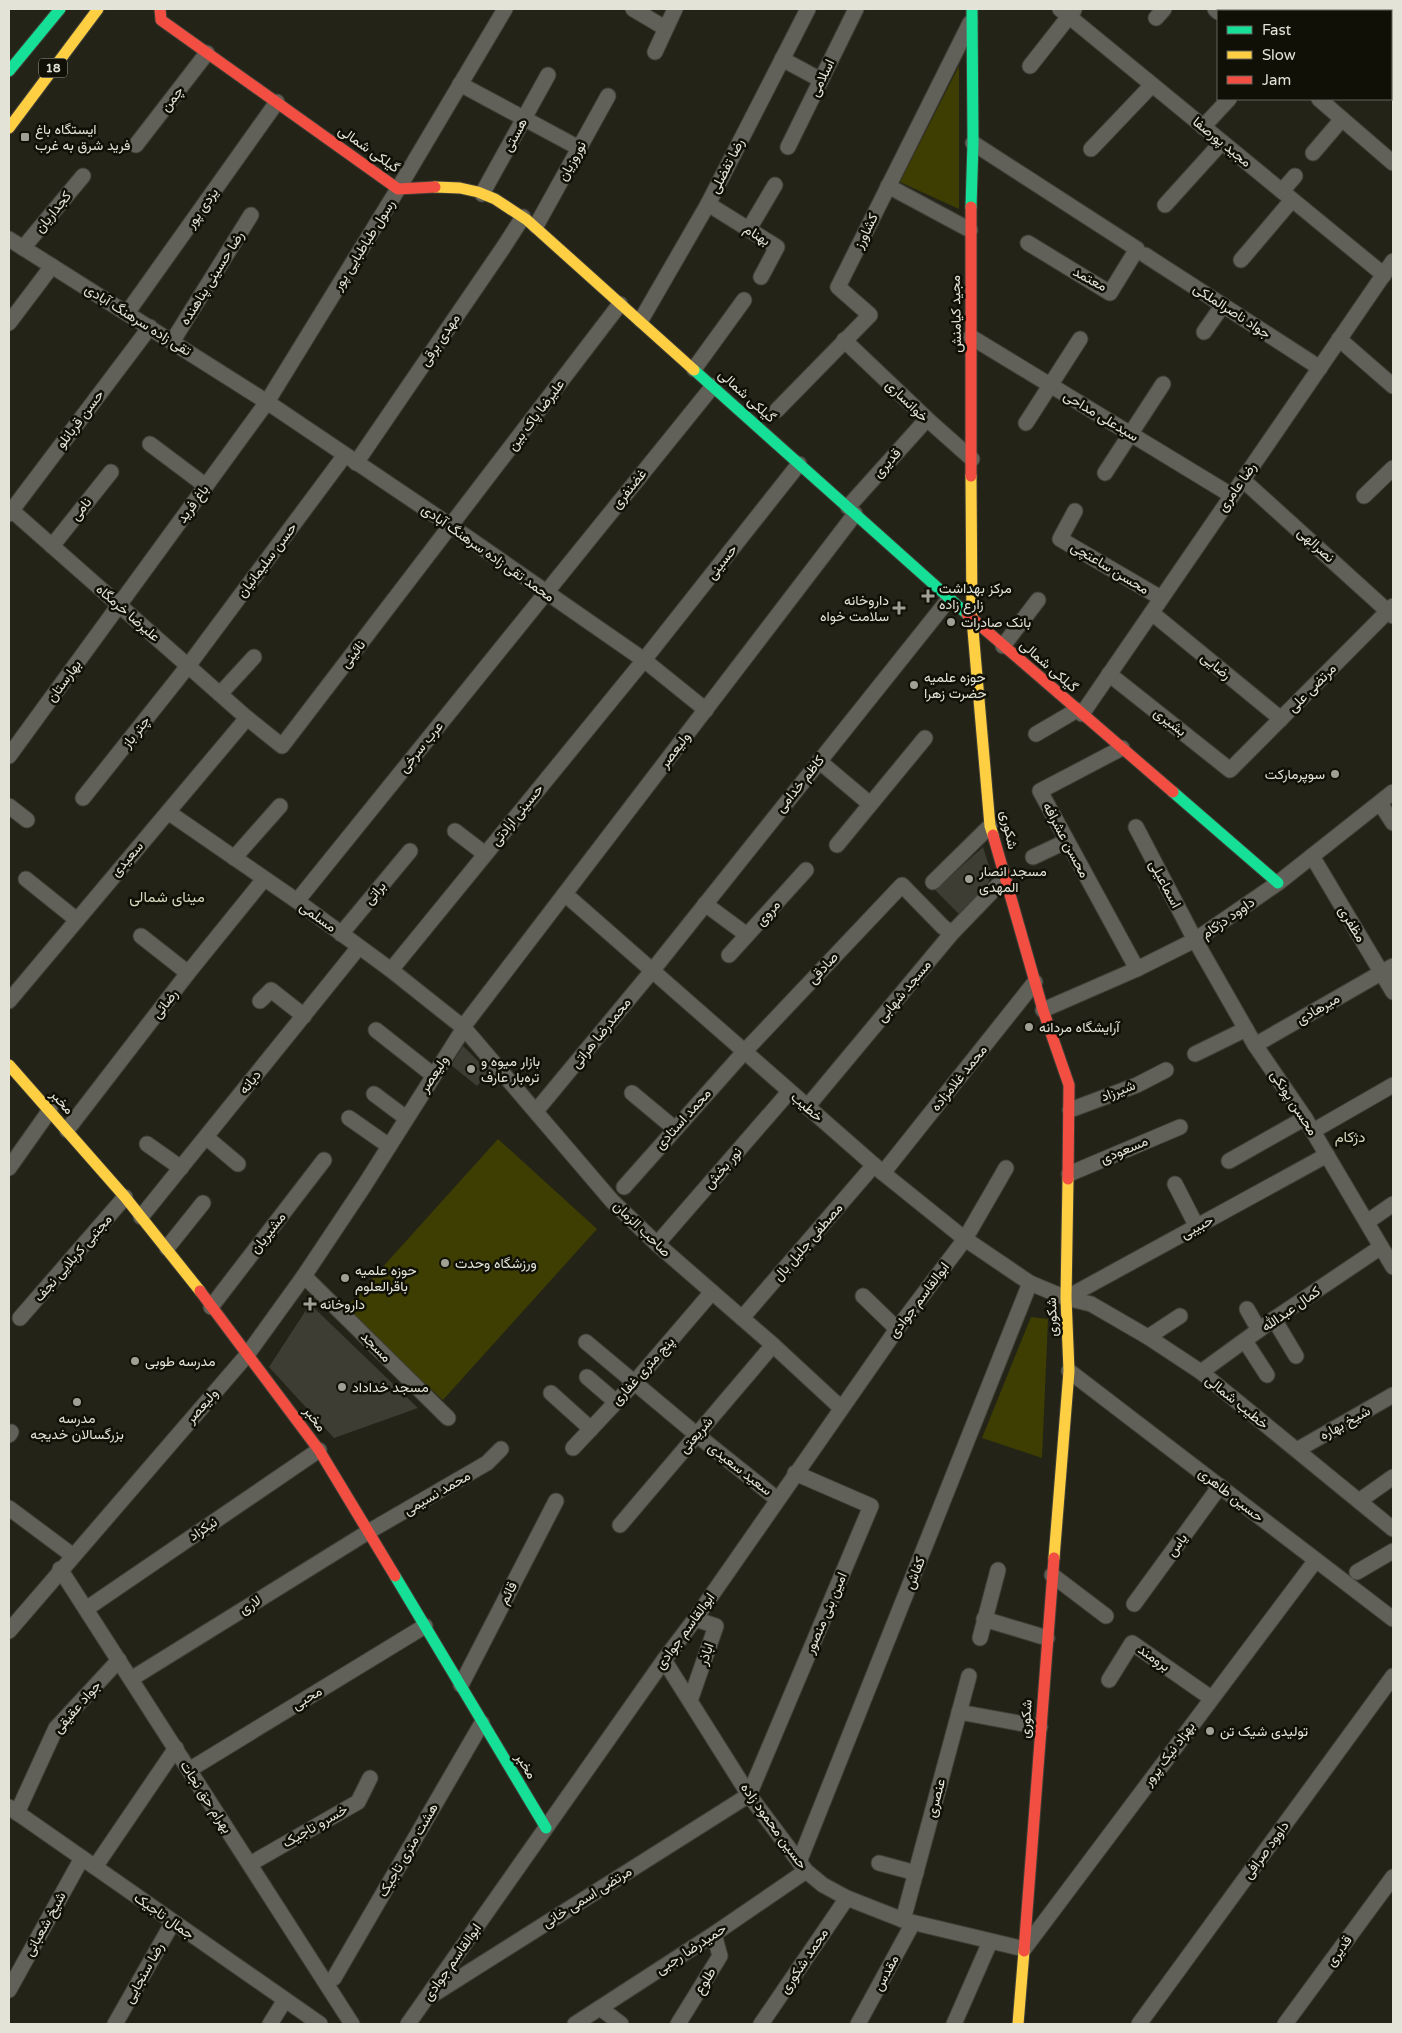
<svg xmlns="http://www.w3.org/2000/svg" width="1402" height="2033" font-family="'Varela Round',Vazirmatn,sans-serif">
  <rect width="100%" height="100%" fill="#232318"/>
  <g fill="#3e3e03">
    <path d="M959 66V209L900 182Z"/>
    <path d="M498 1139 597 1229 443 1400 344 1310Z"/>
    <path d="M1031 1317 1048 1319 1042 1458 982 1438Z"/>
  </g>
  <g fill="#3d3d33">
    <path d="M983 847 991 872 988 885 960 915 935 890Z"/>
    <path d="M463 1046 489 1072 477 1086 451 1065Z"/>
    <path d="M310 1304 418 1408 334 1438 269 1367Z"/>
  </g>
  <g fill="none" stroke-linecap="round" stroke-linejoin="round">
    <g stroke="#3f3f36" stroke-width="17">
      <g id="street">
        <path d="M633 9 665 28"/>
        <path d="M1060 9 1384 275"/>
        <path d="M1215 9 1218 12"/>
        <path d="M1352 11 1354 9"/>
        <path d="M1156 18 1164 9"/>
        <path d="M655 52 675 9"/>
        <path d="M782 59 821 80"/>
        <path d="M1030 66 1074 10"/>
        <path d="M460 84 579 148"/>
        <path d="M1319 99 1393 163"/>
        <path d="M1203 127 1229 99"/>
        <path d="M973 143 1137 249 1110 293 1028 243"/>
        <path d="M136 145 207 53"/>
        <path d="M788 147 856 9"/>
        <path d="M1091 149 1152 85"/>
        <path d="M1313 153 1342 119"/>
        <path d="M888 186 970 230"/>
        <path d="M1282 191 1295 176"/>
        <path d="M482 194 548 75"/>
        <path d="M708 204 777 247 761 277"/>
        <path d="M1165 205 1222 142"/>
        <path d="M536 226 608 96"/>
        <path d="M749 229 775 185"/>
        <path d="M9 239 267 402 451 526 644 660 706 710"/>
        <path d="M23 248 83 176"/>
        <path d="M1145 255 1320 368"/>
        <path d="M1241 260 1292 200"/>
        <path d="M127 313 277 102"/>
        <path d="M641 320 708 204 808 9"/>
        <path d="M9 323 52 266"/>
        <path d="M1204 332 1223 305"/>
        <path d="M971 337 1231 495"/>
        <path d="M1339 339 1393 386"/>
        <path d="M844 340 927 419 972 459"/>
        <path d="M172 342 251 215"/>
        <path d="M694 369 744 300"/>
        <path d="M777 410 870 315 838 287 970 23"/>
        <path d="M1026 423 1080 339"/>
        <path d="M150 444 206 486"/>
        <path d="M356 463 503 248 523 217"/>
        <path d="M1105 473 1163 384"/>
        <path d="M1243 480 1393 616"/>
        <path d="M1364 496 1393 468"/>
        <path d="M848 507 927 419"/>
        <path d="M9 508 247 718 282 746 620 304"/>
        <path d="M1075 511 1060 539 1161 598"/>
        <path d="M9 514 150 327"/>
        <path d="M52 546 111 472"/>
        <path d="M1152 613 1281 719"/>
        <path d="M1003 646 1038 600"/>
        <path d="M1109 674 1230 770 1393 606"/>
        <path d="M220 694 254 657"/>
        <path d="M1082 714 1393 261"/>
        <path d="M1036 734 1077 710"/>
        <path d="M1122 748 1040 791 1137 969"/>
        <path d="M9 756 267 402 398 189 505 9"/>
        <path d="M819 761 870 804"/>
        <path d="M83 798 188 666 345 455"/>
        <path d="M1380 803 1393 823"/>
        <path d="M9 806 27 820"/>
        <path d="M168 812 297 901 391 970 464 1028 612 1201 657 1244 773 1345 841 1408"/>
        <path d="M1136 827 1195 940 1255 1045 1305 1118 1393 1267"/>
        <path d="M455 831 485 854"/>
        <path d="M837 845 925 738"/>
        <path d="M1312 856 1393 992"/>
        <path d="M1033 857 1067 841"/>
        <path d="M234 858 280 806"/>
        <path d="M26 879 77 920"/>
        <path d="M933 882 990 826"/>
        <path d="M565 894 883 1173 965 1239 1030 1283 1066 1298 1091 1304 1148 1337 1201 1372 1393 1529"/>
        <path d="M297 901 713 386"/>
        <path d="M705 904 747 935"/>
        <path d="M341 934 410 851"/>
        <path d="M141 936 188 973"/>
        <path d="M729 955 806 870"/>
        <path d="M391 970 644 660 799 464"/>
        <path d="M9 1001 247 718"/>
        <path d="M260 1001 271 990 304 1016"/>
        <path d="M1043 1010 1137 969 1195 940 1278 883 1393 792"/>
        <path d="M376 1030 433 1075"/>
        <path d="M1255 1045 1393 966"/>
        <path d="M1195 1054 1246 1029"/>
        <path d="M632 1093 674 1128"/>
        <path d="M374 1094 406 1118"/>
        <path d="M807 1107 952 933 1005 878"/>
        <path d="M1070 1110 1137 1085 1166 1070"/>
        <path d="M536 1111 652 971 949 599"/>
        <path d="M349 1118 389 1146"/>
        <path d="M67 1130 188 973 264 879"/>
        <path d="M1313 1131 1393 1085"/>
        <path d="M206 1137 238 1164"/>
        <path d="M147 1144 181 1168"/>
        <path d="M1229 1161 1305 1118"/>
        <path d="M9 1168 50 1110"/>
        <path d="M883 1173 1035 982"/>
        <path d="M1069 1174 1180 1127"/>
        <path d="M1175 1184 1197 1227"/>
        <path d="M624 1187 744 1052 902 885 943 927 952 933"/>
        <path d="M141 1217 359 947"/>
        <path d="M1367 1222 1393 1204"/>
        <path d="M657 1244 789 1092"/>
        <path d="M167 1248 203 1203"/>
        <path d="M304 1276 448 1418"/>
        <path d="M863 1296 897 1329"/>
        <path d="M1066 1298 1327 1155"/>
        <path d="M211 1307 324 1160"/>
        <path d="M1247 1309 1259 1330"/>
        <path d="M20 1318 125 1197"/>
        <path d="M742 1318 874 1165"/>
        <path d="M1274 1319 1296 1356"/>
        <path d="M1148 1337 1180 1316"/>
        <path d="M1245 1341 1267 1375"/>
        <path d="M586 1342 697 1435 777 1499"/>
        <path d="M1069 1371 1393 1619"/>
        <path d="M1201 1372 1274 1319 1381 1247"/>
        <path d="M587 1377 616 1402"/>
        <path d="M551 1393 591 1429"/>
        <path d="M9 1435 11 1432"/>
        <path d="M573 1448 634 1383 712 1292"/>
        <path d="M1297 1450 1393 1395"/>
        <path d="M1359 1501 1393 1477"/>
        <path d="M9 1508 72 1555"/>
        <path d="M620 1525 773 1345"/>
        <path d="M60 1569 352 2024"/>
        <path d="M1357 1572 1393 1551"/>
        <path d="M1052 1575 1106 1616"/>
        <path d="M1134 1604 1220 1486"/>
        <path d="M86 1609 319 1450"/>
        <path d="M984 1619 1047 1638"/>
        <path d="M9 1631 247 1355 304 1276 364 1186 464 1028 466 1023 855 514"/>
        <path d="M980 1638 998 1570"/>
        <path d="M664 1660 749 1795 806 1871 823 1885 847 1898 903 1920 1024 1949 1316 1560"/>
        <path d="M131 1679 368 1532 487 1463 501 1449"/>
        <path d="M1109 1680 1132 1643 1211 1698"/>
        <path d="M461 1685 556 1501"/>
        <path d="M690 1701 716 1626 695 1619"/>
        <path d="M959 1712 1040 1727"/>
        <path d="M189 1770 425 1626"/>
        <path d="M9 1807 320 2024"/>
        <path d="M17 1813 56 1728 119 1660"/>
        <path d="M799 1862 1030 1283"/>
        <path d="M879 1863 916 1873"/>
        <path d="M250 1864 358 1802 370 1778"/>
        <path d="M95 1867 176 1748"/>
        <path d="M903 1920 969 1676"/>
        <path d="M334 1978 482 1723"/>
        <path d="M9 1990 82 1858"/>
        <path d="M431 1996 749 1795 871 1506 795 1473"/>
        <path d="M600 2008 621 2024"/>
        <path d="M115 2024 173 1922"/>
        <path d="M270 2024 285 2000"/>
        <path d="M408 2024 664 1660 695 1619 897 1329 965 1239 1006 1168"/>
        <path d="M575 2024 714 1934 806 1871"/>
        <path d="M678 2024 720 1956 714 1934"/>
        <path d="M761 2024 847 1898"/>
        <path d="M858 2024 913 1923"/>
        <path d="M954 2024 990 1942"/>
        <path d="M1139 2024 1393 1676"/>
        <path d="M1285 2024 1393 1877"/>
      </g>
    </g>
    <g stroke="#3f3f36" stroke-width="13">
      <g id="fast">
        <path d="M9 71 60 9"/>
        <path d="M971 207 973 143 972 9"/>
        <path d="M694 370 967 614"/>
        <path d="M1173 792 1278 883"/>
        <path d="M395 1576 546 1828"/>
      </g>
    </g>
    <g stroke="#3f3f36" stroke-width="13">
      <g id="slow">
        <path d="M9 128 98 9"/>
        <path d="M435 187 460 188 478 192 495 199 527 220 694 370"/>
        <path d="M971 476 972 619 990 826 993 835"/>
        <path d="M9 1065 125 1197 200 1291"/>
        <path d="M1054 1558 1069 1371 1066 1298 1068 1179"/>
        <path d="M1018 2024 1024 1951"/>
      </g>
    </g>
    <g stroke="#3f3f36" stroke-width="13">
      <g id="jam">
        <path d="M160 9 161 20 398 189 435 187"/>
        <path d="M971 207V476"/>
        <path d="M967 614 1173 792"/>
        <path d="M993 835 1043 1010 1069 1085 1068 1179"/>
        <path d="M200 1291 319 1450 395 1576"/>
        <path d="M1024 1951 1054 1558"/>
      </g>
    </g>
    <use href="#street" stroke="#616159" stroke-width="15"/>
    <use href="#fast" stroke="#16e098" stroke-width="11"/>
    <use href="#slow" stroke="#ffcf43" stroke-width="11"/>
    <use href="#jam" stroke="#f24e42" stroke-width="11"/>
  </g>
  <g fill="#a0a094" stroke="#101007" stroke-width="2">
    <rect x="20" y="132" width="10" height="10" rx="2.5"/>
    <path d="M925.5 588.5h5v5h5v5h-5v5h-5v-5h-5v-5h5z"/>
    <path d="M896.5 600.5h5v5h5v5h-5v5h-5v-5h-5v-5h5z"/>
    <circle cx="951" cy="622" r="5"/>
    <circle cx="914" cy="685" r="5"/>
    <circle cx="1335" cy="774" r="5"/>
    <circle cx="969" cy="879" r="5"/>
    <circle cx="1029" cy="1027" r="5"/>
    <circle cx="471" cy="1069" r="5"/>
    <circle cx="445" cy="1263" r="5"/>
    <circle cx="345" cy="1278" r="5"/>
    <path d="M307.5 1296.5h5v5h5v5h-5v5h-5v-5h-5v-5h5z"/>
    <circle cx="135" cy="1361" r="5"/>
    <circle cx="342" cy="1387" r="5"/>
    <circle cx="77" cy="1402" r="5"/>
    <circle cx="1210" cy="1731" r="5"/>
  </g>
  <g text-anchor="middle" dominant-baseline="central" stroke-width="5" stroke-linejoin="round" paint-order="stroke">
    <rect fill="#101007" stroke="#a4a499" stroke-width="1" x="39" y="58.5" width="28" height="19" rx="4"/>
    <g font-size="12" font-weight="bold" fill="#e3e4d7">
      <text x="53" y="68">18</text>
    </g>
    <g font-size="14" fill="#e3e4d7" stroke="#101007">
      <text transform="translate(822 78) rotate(-64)">اسلامی</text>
      <text transform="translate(172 99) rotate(-52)">چمن</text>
      <text transform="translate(515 135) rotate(-61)">هستی</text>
      <text transform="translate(1222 142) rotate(39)">مجید پورصفا</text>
      <text transform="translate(369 149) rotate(35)">گيلکی شمالی</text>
      <text transform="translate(572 161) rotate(-61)">نوروزیان</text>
      <text transform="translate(727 166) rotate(-63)">رضا تفضلی</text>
      <text transform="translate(202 208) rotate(-55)">یزدی پور</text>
      <text transform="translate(53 212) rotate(-51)">کجداریان</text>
      <text transform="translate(866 231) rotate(-64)">کشاورز</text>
      <text transform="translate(757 235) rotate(32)">بهنام</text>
      <text transform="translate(364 245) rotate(-58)">رسول طباطبایی پور</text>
      <text transform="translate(212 278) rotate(-58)">رضا حسینی پناهنده</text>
      <text transform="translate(1090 279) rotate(28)">معتمد</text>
      <text transform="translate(1232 311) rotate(33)">جواد ناصرالملکی</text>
      <text transform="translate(956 314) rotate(-91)">مجید کیامنش</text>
      <text transform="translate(138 320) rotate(32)">تقی زاده سرهنگ آبادی</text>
      <text transform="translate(440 340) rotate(-56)">مهدی برقی</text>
      <text transform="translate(747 396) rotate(42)">گيلکی شمالی</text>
      <text transform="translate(907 401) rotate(44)">خوانساری</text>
      <text transform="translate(536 415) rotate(-53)">علیرضا پاک بین</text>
      <text transform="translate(1101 416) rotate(31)">سیدعلی مداحی</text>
      <text transform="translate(80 419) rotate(-53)">حسن قربانلو</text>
      <text transform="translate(887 463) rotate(-48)">قدیری</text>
      <text transform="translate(1237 487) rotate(-55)">رضا عامری</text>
      <text transform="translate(629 489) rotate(-51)">غضنفری</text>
      <text transform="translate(193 504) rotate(-54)">باغ فرید</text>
      <text transform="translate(81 509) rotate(-52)">نامی</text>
      <text transform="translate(1316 545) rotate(42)">نصرالهی</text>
      <text transform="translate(488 553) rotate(35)">محمد تقی زاده سرهنگ آبادی</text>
      <text transform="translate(267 560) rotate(-53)">حسن سلیمانیان</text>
      <text transform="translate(722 562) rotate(-52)">حسینی</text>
      <text transform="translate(1110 568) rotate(31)">محسن ساعتچی</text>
      <text transform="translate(128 613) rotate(41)">علیرضا خرمگاه</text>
      <text transform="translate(353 654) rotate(-52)">نائینی</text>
      <text transform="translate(1049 666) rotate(41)">گيلکی شمالی</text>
      <text transform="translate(1216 666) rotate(39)">رضایی</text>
      <text transform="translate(64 681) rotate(-54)">بهارستان</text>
      <text transform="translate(1312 688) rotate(-45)">مرتضی علی</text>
      <text transform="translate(1170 722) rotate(38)">بشیری</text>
      <text transform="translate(136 732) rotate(-52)">چتر باز</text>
      <text transform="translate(421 747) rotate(-51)">عرب سرخی</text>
      <text transform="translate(675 750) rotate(-53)">ولیعصر</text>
      <text transform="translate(800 784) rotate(-51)">کاظم خدامی</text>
      <text transform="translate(517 815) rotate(-51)">حسینی ارادتی</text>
      <text transform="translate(1009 830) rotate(78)">شکوری</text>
      <text transform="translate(1066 840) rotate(62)">محسن عشرافه</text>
      <text transform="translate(127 859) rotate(-49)">سعیدی</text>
      <text transform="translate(1165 884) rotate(62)">اسماعیلی</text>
      <text transform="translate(375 893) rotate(-50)">براتی</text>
      <text transform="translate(768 913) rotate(-48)">مروی</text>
      <text transform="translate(318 917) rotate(36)">مسلمی</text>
      <text transform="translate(1228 918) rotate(-35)">داوود دژکام</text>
      <text transform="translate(1352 924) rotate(59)">مظفری</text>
      <text transform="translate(823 968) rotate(-47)">صادقی</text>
      <text transform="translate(904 991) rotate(-50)">مسجد شهابی</text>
      <text transform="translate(165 1004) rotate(-52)">رضائی</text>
      <text transform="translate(1318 1009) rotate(-30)">میرهادی</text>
      <text transform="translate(601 1033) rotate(-51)">محمدرضا هراتی</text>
      <text transform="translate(434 1074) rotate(-57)">ولیعصر</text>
      <text transform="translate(959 1078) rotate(-51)">محمد غلامزاده</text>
      <text transform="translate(250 1082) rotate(-51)">دیانه</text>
      <text transform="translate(1118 1091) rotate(-21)">شیرزاد</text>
      <text transform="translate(62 1102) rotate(49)">مخبر</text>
      <text transform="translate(1294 1103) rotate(57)">محسن پونکی</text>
      <text transform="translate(807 1107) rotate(41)">خطیب</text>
      <text transform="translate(683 1119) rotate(-48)">محمد استادی</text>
      <text transform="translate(1124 1150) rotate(-23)">مسعودی</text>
      <text transform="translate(723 1168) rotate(-49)">نور بخش</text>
      <text transform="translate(1197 1227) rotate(-28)">حبیبی</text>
      <text transform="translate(642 1229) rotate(44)">صاحب الزمان</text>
      <text transform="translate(268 1233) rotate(-52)">مشیریان</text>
      <text transform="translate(808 1242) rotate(-49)">مصطفی جلیل بال</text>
      <text transform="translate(73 1258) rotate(-49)">مجتبی کربلایی نجف</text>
      <text transform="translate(919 1300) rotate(-53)">ابوالقاسم جوادی</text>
      <text transform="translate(1291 1309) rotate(-35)">کمال عبدالله</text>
      <text transform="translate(1052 1317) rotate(-92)">شکوری</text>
      <text transform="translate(376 1347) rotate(45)">مسجد</text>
      <text transform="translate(643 1371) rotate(-48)">پنج متری غفاری</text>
      <text transform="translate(1237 1402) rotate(39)">خطیب شمالی</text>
      <text transform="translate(202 1406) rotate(-49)">ولیعصر</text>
      <text transform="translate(315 1419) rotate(53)">مخبر</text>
      <text transform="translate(1345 1423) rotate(-29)">شیخ بهاره</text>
      <text transform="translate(696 1435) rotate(-49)">شریعتی</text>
      <text transform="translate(740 1469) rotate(38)">سعید سعیدی</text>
      <text transform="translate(437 1493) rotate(-30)">محمد نسیمی</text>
      <text transform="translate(1231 1495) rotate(38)">حسین طاهری</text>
      <text transform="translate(203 1529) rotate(-34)">نیکزاد</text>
      <text transform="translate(1177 1545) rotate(-54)">یاس</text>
      <text transform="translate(915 1573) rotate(-68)">کفاش</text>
      <text transform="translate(508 1593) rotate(-63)">قائم</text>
      <text transform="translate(250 1605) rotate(-32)">لاری</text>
      <text transform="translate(826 1613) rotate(-67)">امین بنی منصور</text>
      <text transform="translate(685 1631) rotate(-54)">ابوالقاسم جوادی</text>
      <text transform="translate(706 1654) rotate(-71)">اباذر</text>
      <text transform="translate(1154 1658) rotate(35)">برومند</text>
      <text transform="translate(307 1698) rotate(-31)">محبی</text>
      <text transform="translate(77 1707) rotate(-49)">جواد عقیقی</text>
      <text transform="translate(1026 1719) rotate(-86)">شکوری</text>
      <text transform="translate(1169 1754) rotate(-53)">بهزاد نیک پرور</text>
      <text transform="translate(526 1766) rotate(59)">مخبر</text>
      <text transform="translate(206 1797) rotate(57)">بهرام حق نجات</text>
      <text transform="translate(936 1798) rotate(-75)">عنصری</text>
      <text transform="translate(315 1826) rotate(-30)">خسرو تاجیک</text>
      <text transform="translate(774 1826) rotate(54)">حسین محمود زاده</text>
      <text transform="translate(408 1850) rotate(-60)">هشت متری تاجیک</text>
      <text transform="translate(1266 1850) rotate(-54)">داوود صرافی</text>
      <text transform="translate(587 1897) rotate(-32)">مرتضی اسمی خانی</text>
      <text transform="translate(164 1916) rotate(35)">جمال تاجیک</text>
      <text transform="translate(45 1924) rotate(-61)">شیخ شعبانی</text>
      <text transform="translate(691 1949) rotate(-33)">حمیدرضا رجبی</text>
      <text transform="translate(1339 1951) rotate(-54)">قدیری</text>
      <text transform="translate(804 1961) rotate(-56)">محمد شکوری</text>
      <text transform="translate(452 1962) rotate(-55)">ابوالقاسم جوادی</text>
      <text transform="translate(144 1973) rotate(-61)">رضا سنجایی</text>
      <text transform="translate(886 1973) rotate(-62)">مقدس</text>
      <text transform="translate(705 1981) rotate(-59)">طلوع</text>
    </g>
    <g font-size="14" fill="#e3e4d7" stroke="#101007" text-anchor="start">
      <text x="35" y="129">ایستگاه باغ<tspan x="35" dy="16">فرید شرق به غرب</tspan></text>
      <text x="939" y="588">مرکز بهداشت<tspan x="939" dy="16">زارع زاده</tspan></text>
      <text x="889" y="600" text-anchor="end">داروخانه<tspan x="889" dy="16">سلامت خواه</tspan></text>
      <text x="961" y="622">بانک صادرات</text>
      <text x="924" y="677">حوزه علمیه<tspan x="924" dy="16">حضرت زهرا</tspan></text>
      <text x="1325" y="774" text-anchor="end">سوپرمارکت</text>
      <text x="979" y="871">مسجد انصار<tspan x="979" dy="16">المهدی</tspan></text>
      <text x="1039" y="1027">آرایشگاه مردانه</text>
      <text x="481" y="1061">بازار میوه و<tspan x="481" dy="16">تره‌بار عارف</tspan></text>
      <text x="455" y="1263">ورزشگاه وحدت</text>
      <text x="355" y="1270">حوزه علمیه<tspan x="355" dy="16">باقرالعلوم</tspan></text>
      <text x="320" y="1304">داروخانه</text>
      <text x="145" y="1361">مدرسه طوبی</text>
      <text x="352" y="1387">مسجد خداداد</text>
      <text x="77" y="1418" text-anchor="middle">مدرسه<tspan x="77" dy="16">بزرگسالان خدیجه</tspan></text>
      <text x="1220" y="1731">تولیدی شیک تن</text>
    </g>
    <g font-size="15" fill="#d6d8bd" stroke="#101007">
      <text x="167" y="897">مینای شمالی</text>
      <text x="1350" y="1137">دژکام</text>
    </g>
  </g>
  <rect width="1402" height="2033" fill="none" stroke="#e3e4d7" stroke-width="20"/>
  <rect x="1217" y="10" width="175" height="90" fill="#101007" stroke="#64655a"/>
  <rect x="1227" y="26" width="25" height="8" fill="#16e098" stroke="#64655a"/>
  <text x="1262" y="35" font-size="15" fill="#e3e4d7">Fast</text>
  <rect x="1227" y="51" width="25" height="8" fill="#ffcf43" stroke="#64655a"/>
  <text x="1262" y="60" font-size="15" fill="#e3e4d7">Slow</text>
  <rect x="1227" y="76" width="25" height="8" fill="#f24e42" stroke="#64655a"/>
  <text x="1262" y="85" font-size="15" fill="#e3e4d7">Jam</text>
</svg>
